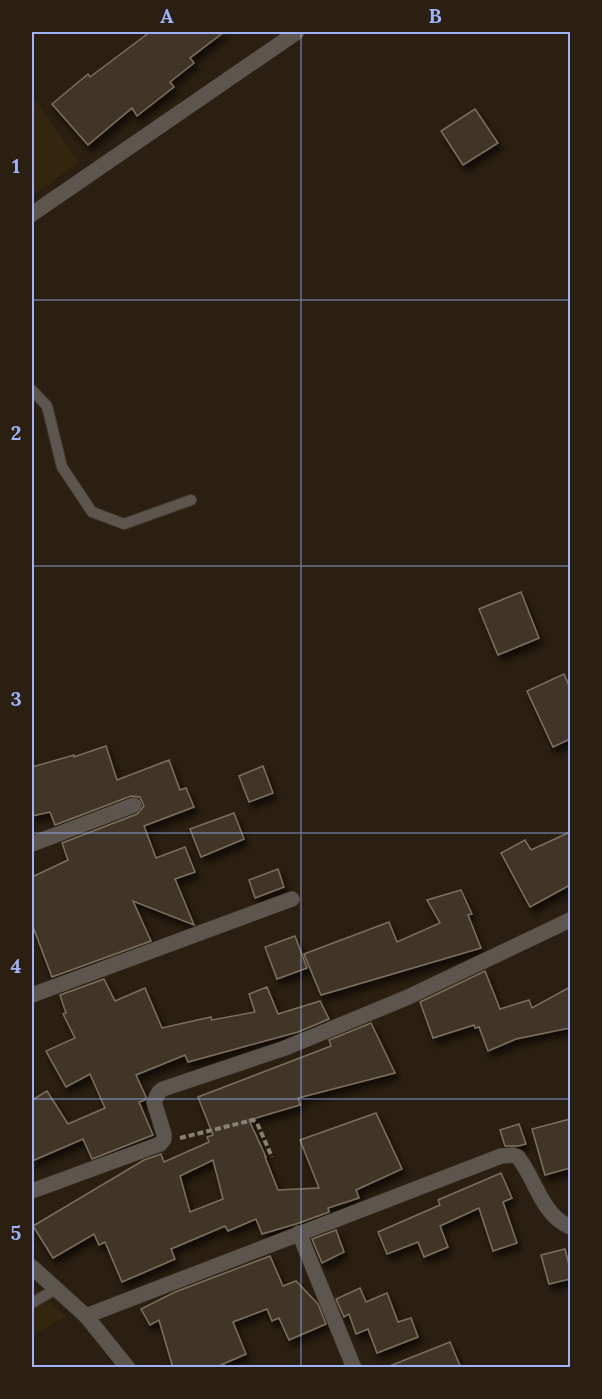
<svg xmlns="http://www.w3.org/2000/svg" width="602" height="1399" font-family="Lora,serif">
  <defs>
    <filter id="shadow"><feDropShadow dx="3.5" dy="6" stdDeviation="3" flood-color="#0009"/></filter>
  </defs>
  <rect width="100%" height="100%" fill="#2a1f10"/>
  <g fill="#34250f">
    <path d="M32 96 79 162 32 196Z"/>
    <path d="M32 1285 66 1317 32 1335Z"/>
  </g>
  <g fill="#413626" stroke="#7c6f5d" stroke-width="1.5" fill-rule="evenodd" filter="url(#shadow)">
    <path d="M150 32H224L190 58 194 63 170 82 174 87 137 116 132 108 88 145 52 104 88 74 90 77Z"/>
    <path d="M475 109 498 143 463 165 441 131Z"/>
    <path d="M521 592 539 638 498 655 479 609Z"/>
    <path d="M564 674 570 688V739L553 747 527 691Z"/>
    <path d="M106 746 117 780 169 760 180 790 186 788 194 807 144 826 156 858 185 847 195 872 175 879 194 925 133 901 151 941 52 977 32 924V877L68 860 62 843 137 814 144 806 140 797 131 796 55 825 50 812 32 816V767L74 755V757Z"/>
    <path d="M263 766 273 793 249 802 239 776Z"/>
    <path d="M234 813 244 839 201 857 190 829Z"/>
    <path d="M570 832V885L530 907 501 853 525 840 531 850Z"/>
    <path d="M278 869 284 887 255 898 249 880Z"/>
    <path d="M461 890 472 914 468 915 481 948 321 995 304 954 389 922 397 942 440 923 427 900Z"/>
    <path d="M295 936 307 968 277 979 265 947Z"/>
    <path d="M485 971 500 1009 529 1000 532 1008 570 987V1028L516 1039 488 1051 479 1027 475 1028 474 1025 433 1038 420 1002Z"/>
    <path d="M104 979 115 1001 145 988 162 1028 211 1017 212 1020 255 1012 249 994 267 987 278 1014 320 1001 329 1019 298 1032 188 1062 185 1055 136 1075 146 1097 145 1100 139 1102 153 1135 92 1159 83 1139 32 1161V1100L47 1091 68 1124 105 1108 90 1074 66 1087 46 1051 75 1038 63 1014 66 1013 60 995Z"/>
    <path d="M371 1023 395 1073 298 1098 300 1105 249 1120 266 1157H265L278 1190 319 1188 300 1140 376 1113 402 1169 356 1190 359 1198 328 1208 329 1212 299 1223 262 1234 256 1219 228 1231 225 1226 171 1249 175 1259 122 1282 105 1242 99 1245 94 1234 53 1258 33 1226 144 1160 161 1154 164 1162 209 1142 207 1137 213 1135 198 1097 331 1046 329 1040ZM213 1160 223 1199 190 1212 180 1176Z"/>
    <path d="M570 1119V1168L545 1175 532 1129Z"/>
    <path d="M519 1124 526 1144 518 1146H505L500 1130Z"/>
    <path d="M501 1173 512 1198 503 1202 517 1243 493 1251 479 1208 440 1226 448 1247 424 1257 418 1242 387 1254 378 1232 440 1205 438 1200Z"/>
    <path d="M336 1230 344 1252 322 1263 312 1239Z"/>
    <path d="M565 1249 570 1269V1279L549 1284 541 1255Z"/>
    <path d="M270 1256 283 1286 296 1281 318 1304 326 1324 289 1340 279 1318 272 1321 267 1309 233 1322 246 1354 214 1368H173L159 1320 150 1325 141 1309 175 1292Z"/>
    <path d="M360 1288 366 1302 387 1293 398 1322 411 1318 418 1337 377 1353 368 1329 356 1334 349 1314 344 1317 336 1299Z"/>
    <path d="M450 1342 461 1368H387V1367Z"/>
  </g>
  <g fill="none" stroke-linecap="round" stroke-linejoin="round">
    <g stroke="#463b2d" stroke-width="12">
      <g id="service">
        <path d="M32 390 47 406 62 467 92 512 124 524 191 500"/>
        <path d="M32 1303 56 1289"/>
      </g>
    </g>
    <g stroke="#463b2d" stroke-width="16">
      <g id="minor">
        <path d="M32 214 297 32"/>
        <path d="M32 844 134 805"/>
        <path d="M32 995 292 899"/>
        <path d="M32 1191 160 1144 164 1139V1134L154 1102 159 1092 163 1089 285 1048 406 998 570 920"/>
        <path d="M299 1233 354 1368"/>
        <path d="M86 1316 501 1156 513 1155 518 1157C536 1180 541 1214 570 1227"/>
      </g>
    </g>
    <g stroke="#463b2d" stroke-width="16">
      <path id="tertiary" d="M32 1267 86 1316 128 1368"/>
    </g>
    <path stroke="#898074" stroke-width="4" stroke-dasharray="6 3" stroke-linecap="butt" d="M180 1138 253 1120 257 1123 272 1157"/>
    <use href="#service" stroke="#5c564f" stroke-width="10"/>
    <use href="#minor" stroke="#5c564f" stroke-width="15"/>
    <use href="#tertiary" stroke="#5c564f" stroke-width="15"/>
  </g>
  <path fill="none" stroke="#9fb3fd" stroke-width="1.5" stroke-opacity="0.55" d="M301 32V1368M32 300H570M32 566H570M32 833H570M32 1099H570"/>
  <rect width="602" height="1399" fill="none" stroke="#2a1f10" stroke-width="66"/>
  <rect x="33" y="33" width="536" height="1333" fill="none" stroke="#9fb3fd" stroke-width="2"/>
  <g font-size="20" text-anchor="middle" font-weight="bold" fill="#9fb3fd">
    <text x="167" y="23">A</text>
    <text x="435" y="23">B</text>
    <text x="16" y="173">1</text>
    <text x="16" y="440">2</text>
    <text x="16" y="706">3</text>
    <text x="16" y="973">4</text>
    <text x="16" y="1240">5</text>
  </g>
</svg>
